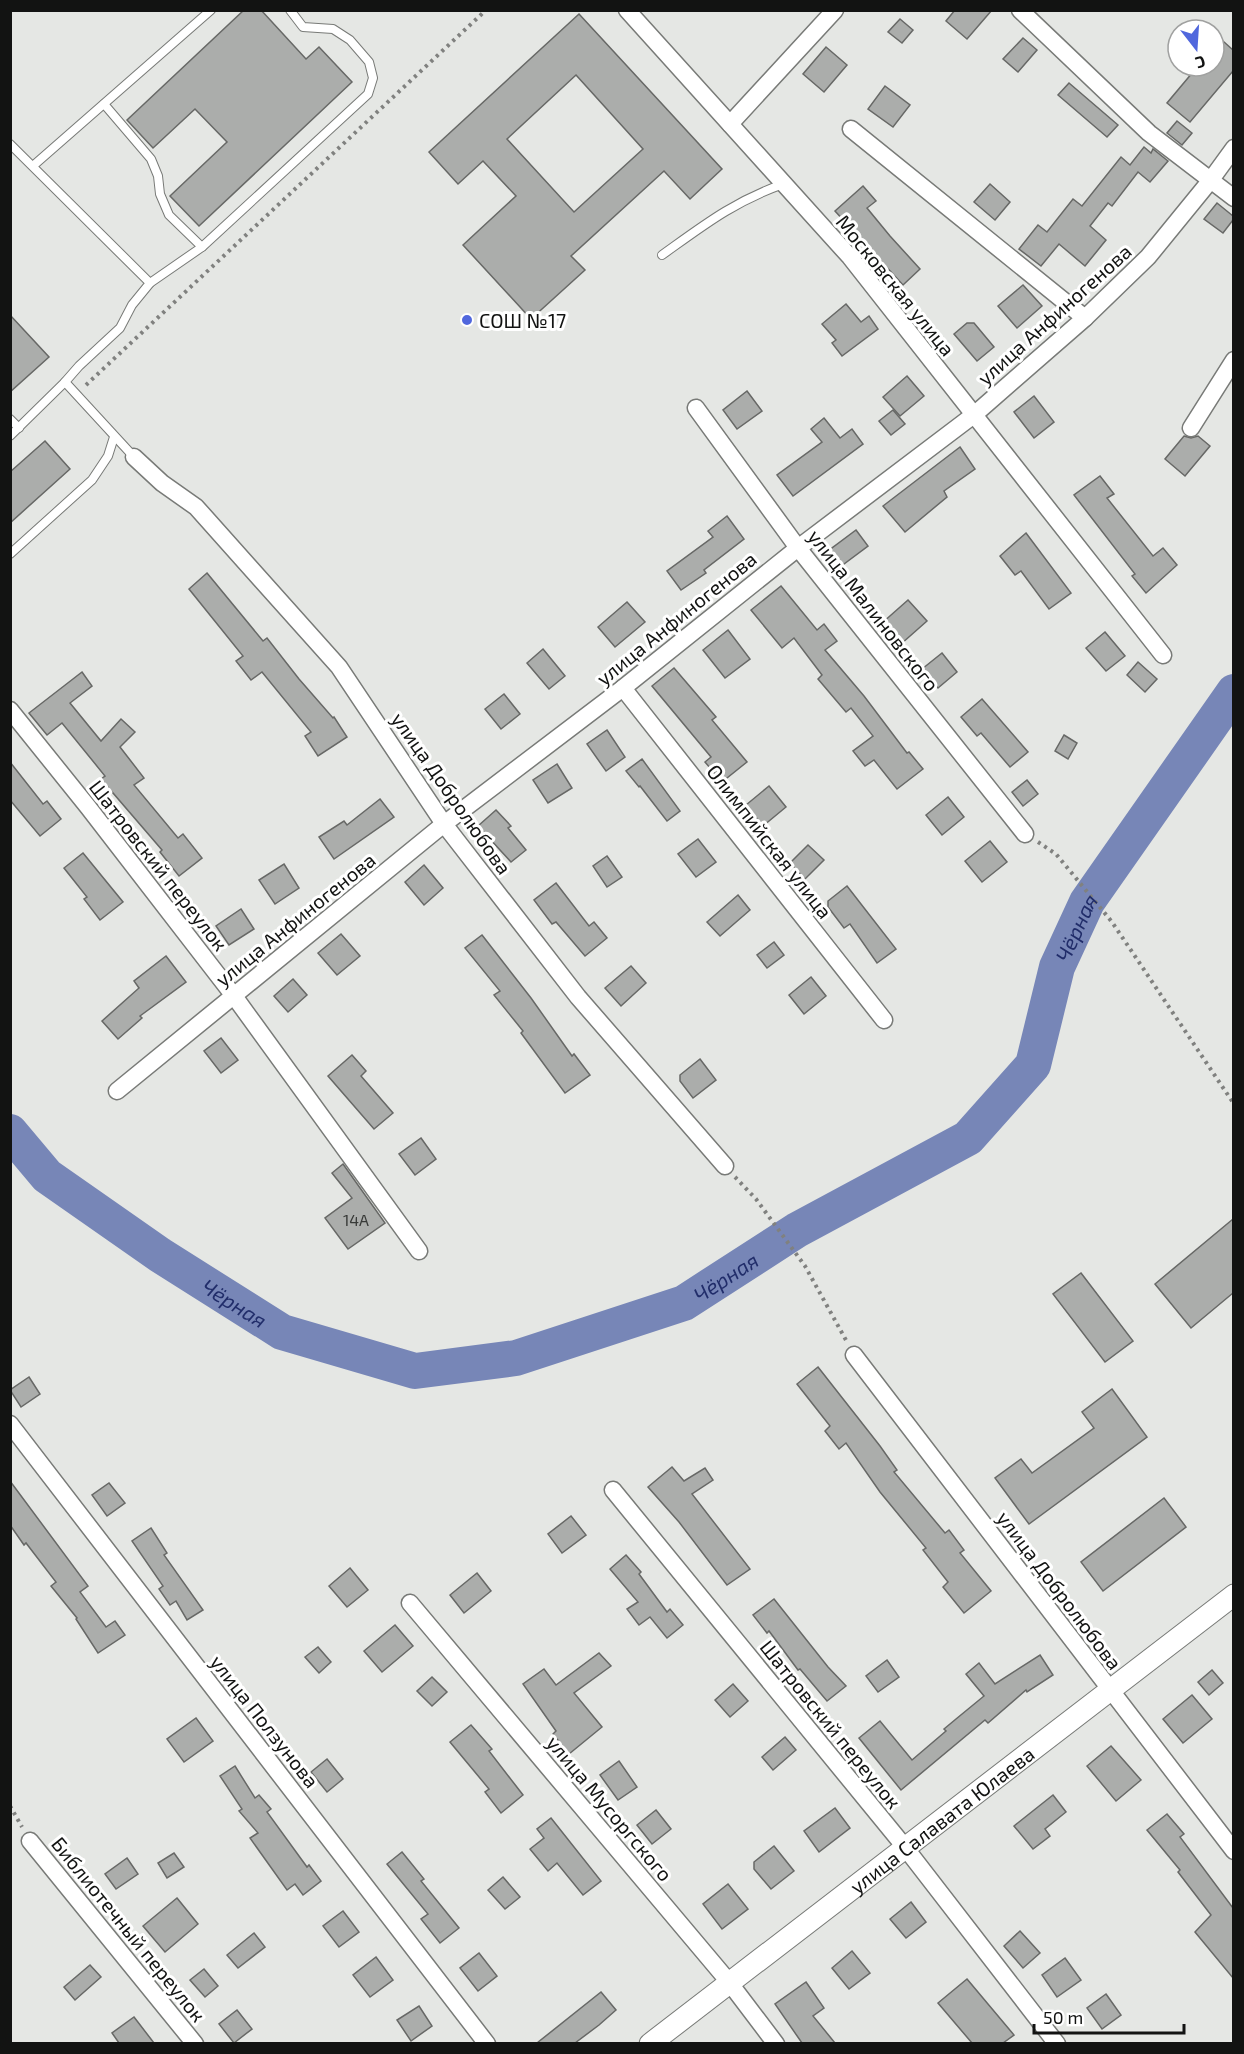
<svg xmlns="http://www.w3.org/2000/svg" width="1244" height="2054" font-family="'Exo 2',sans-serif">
  <rect width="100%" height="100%" fill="#e5e7e4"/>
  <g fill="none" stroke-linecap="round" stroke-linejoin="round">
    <path stroke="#7786b7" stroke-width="36" id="s1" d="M10 1132 47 1176 160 1255 282 1332 415 1371 516 1358 684 1303 797 1230 968 1138 1033 1065 1057 967 1087 902 1234 692"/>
  </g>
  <g fill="#abadab" stroke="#676866" stroke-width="1.5" fill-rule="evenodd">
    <path d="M244 10H261L306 59 319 47 352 82 199 226 170 196 227 142 195 109 153 148 127 120Z"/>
    <path d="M955 10H992L967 39 946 21Z"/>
    <path d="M579 14 722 169 690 199 664 171 571 256 585 270 531 319 463 245 516 196 483 161 458 184 429 152ZM576 75 643 149 574 212 507 139Z"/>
    <path d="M900 19 913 30 902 43 888 32Z"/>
    <path d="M1214 33 1233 50V71L1190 122 1167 103 1198 66H1214Z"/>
    <path d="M1023 38 1037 50 1018 72 1003 59Z"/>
    <path d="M826 47 847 65 824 92 803 74Z"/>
    <path d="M1069 83 1118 125 1107 137 1058 95Z"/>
    <path d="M885 86 910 105 893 127 868 109Z"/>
    <path d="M1177 121 1192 133 1182 145 1167 133Z"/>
    <path d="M1144 147 1151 153 1153 149 1168 161 1150 182 1138 172 1112 206 1108 203 1090 226 1106 240 1085 266 1059 244 1041 266 1019 249 1038 225 1047 232 1073 199 1082 206 1121 157 1130 165Z"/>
    <path d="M990 184 1010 202 995 220 974 202Z"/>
    <path d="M863 186 876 201 867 208 890 236 920 269 903 285 835 211Z"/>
    <path d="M1217 203 1233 216V220L1223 233 1204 219Z"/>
    <path d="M1023 285 1042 306 1017 328 998 306Z"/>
    <path d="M846 304 861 322 869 316 878 329 842 356 832 343 836 340 822 324Z"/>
    <path d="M10 315 49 357 10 392Z"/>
    <path d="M967 323H974L994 347 977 361 954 334Z"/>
    <path d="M907 376 924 396 900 416 883 397Z"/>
    <path d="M747 391 762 411 737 429 723 410Z"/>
    <path d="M1034 396 1054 422 1034 438 1014 412Z"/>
    <path d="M893 410 905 424 891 435 879 421Z"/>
    <path d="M824 418 840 438 852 429 863 444 793 496 777 475 822 442 811 429Z"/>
    <path d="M1184 436 1191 438 1198 436 1210 446 1185 476 1165 459Z"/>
    <path d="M45 441 70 469 10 523V472Z"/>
    <path d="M960 447 975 469 944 491 947 497 905 532 883 506Z"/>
    <path d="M1100 476 1114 494 1107 498 1153 556 1163 548 1177 565 1146 593 1132 576 1135 574 1074 495Z"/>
    <path d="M727 516 744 539 704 570 706 573 681 590 667 571 713 537 708 531Z"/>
    <path d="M856 530 868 546 840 567 828 551Z"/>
    <path d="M1026 533 1071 593 1049 609 1021 571 1015 575 1000 556Z"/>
    <path d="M207 573 263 641 267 638 299 679 333 718 334 717 347 737 318 756 305 736 311 732 262 672 251 680 236 661 243 656 189 589Z"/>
    <path d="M781 586 817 630 824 624 837 641 825 650 864 696 907 753 909 752 923 769 897 789 874 760 865 766 853 751 873 736 851 708 846 712 818 679 822 675 794 638 782 648 751 610Z"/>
    <path d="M908 600 927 621 901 644 882 623Z"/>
    <path d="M627 602 645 622 615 647 598 627Z"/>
    <path d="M728 630 750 659 725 678 703 650Z"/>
    <path d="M1105 632 1125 656 1106 671 1086 648Z"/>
    <path d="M543 649 565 676 549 689 527 663Z"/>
    <path d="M942 653 957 672 938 688 922 669Z"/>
    <path d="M1138 662 1157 679 1145 692 1127 675Z"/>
    <path d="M674 668 716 717 712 720 747 762 722 782 705 762 711 757 652 686Z"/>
    <path d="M82 672 92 686 70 703 101 741 121 719 135 732 120 747 144 778 134 785 178 838 183 834 202 858 179 876 160 852 162 850 101 779 105 776 62 723 47 735 29 713Z"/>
    <path d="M504 694 520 714 501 729 485 709Z"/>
    <path d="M982 699 1028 752 1010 767 981 733 977 736 961 717Z"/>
    <path d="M607 730 625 757 606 771 587 744Z"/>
    <path d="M1064 735 1077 743 1068 759 1055 751Z"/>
    <path d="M642 759 680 811 667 821 640 786 639 787 626 771Z"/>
    <path d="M10 762 43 804 47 801 61 819 40 836 10 800Z"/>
    <path d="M557 764 572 788 548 803 533 780Z"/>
    <path d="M1027 780 1038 794 1023 806 1012 792Z"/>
    <path d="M769 786 786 807 763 826 746 805Z"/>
    <path d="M948 797 964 817 942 835 926 815Z"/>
    <path d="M380 799 394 817 334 859 319 837 344 821 347 825Z"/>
    <path d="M496 810 511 826 508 828 526 850 511 862 478 826Z"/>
    <path d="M698 839 716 862 696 877 678 854Z"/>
    <path d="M990 841 1007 862 982 882 965 861Z"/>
    <path d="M808 845 824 860 805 879 790 863Z"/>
    <path d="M83 853 123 902 100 920 84 899 87 897 64 868Z"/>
    <path d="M607 856 622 877 607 887 593 866Z"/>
    <path d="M284 864 299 888 275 904 259 880Z"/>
    <path d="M424 865 443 888 424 905 405 882Z"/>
    <path d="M556 883 589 926 594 922 607 938 585 956 556 922 552 924 534 900Z"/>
    <path d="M847 886 896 949 877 963 850 924 844 928 828 907V901Z"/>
    <path d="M738 895 750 910 720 936 707 922Z"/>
    <path d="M241 909 254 929 229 945 216 926Z"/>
    <path d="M341 934 360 956 337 975 318 953Z"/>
    <path d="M482 935 531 998 572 1056 574 1054 590 1075 565 1093 521 1033 523 1031 494 995 500 991 465 948Z"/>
    <path d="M774 942 784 955 767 968 757 955Z"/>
    <path d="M166 956 186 982 140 1016 142 1018 118 1039 102 1021 139 988 134 981Z"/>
    <path d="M631 966 646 983 621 1006 605 988Z"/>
    <path d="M811 977 826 996 804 1014 789 995Z"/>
    <path d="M293 979 307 995 288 1012 274 996Z"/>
    <path d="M221 1038 238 1060 221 1073 204 1051Z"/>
    <path d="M352 1055 366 1071 361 1076 393 1113 374 1129 328 1076Z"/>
    <path d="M700 1059 716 1080 693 1098 680 1081V1075Z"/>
    <path d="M421 1138 436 1159 415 1175 399 1154Z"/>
    <path d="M343 1164 385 1223 348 1249 325 1218 352 1198 332 1173Z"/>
    <path d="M1233 1219V1293L1191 1328 1155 1284Z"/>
    <path d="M1081 1273 1133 1341 1105 1362 1053 1294Z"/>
    <path d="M818 1367 880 1446 897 1470 894 1472 945 1533 949 1530 964 1550 960 1553 991 1591 964 1613 943 1587 948 1582 923 1550 926 1548 880 1492 846 1443 839 1449 825 1431 830 1426 797 1384Z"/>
    <path d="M29 1377 40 1394 21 1407 10 1390Z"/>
    <path d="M1112 1389 1147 1437 1029 1524 995 1478 1021 1459 1032 1473 1094 1428 1082 1412Z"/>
    <path d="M672 1467 684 1481 705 1468 713 1480 692 1494 750 1569 727 1585 679 1522 648 1487Z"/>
    <path d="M10 1481 88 1586 80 1592 106 1627 115 1621 125 1635 98 1653 76 1619 77 1618 51 1586 56 1582 26 1543 24 1545 10 1525Z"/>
    <path d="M109 1483 125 1503 107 1516 92 1495Z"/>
    <path d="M1164 1498 1186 1527 1103 1591 1081 1562Z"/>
    <path d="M571 1516 586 1535 562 1553 548 1534Z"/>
    <path d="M151 1528 167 1553 164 1555 203 1610 187 1620 176 1601 170 1605 159 1589 163 1586 132 1541Z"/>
    <path d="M626 1555 641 1572 639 1574 667 1612 670 1609 683 1625 667 1638 650 1617 639 1625 627 1609 638 1602 610 1569Z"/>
    <path d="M350 1568 368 1590 347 1607 329 1586Z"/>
    <path d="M477 1573 491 1591 464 1613 450 1595Z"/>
    <path d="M774 1599 828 1667 846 1686 827 1701 800 1669 798 1670 769 1631 767 1633 753 1615Z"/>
    <path d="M395 1625 413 1646 382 1672 364 1651Z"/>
    <path d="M318 1647 331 1662 319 1673 305 1657Z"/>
    <path d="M599 1653 611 1666 574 1693 602 1727 569 1754 553 1734 556 1731 523 1684 544 1669 556 1685Z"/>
    <path d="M1040 1655 1053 1675 1027 1692 1026 1690 988 1723 985 1720 901 1790 859 1738 880 1721 912 1760 946 1731 944 1729 956 1719 984 1696 966 1674 979 1663 995 1684Z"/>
    <path d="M887 1660 899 1677 878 1692 866 1676Z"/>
    <path d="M1212 1670 1223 1683 1209 1695 1198 1682Z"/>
    <path d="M432 1677 447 1692 432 1706 417 1691Z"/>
    <path d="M733 1684 748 1701 730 1717 715 1700Z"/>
    <path d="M1192 1695 1212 1719 1183 1743 1163 1719Z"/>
    <path d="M196 1718 213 1741 184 1762 167 1739Z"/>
    <path d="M471 1725 492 1749 489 1751 523 1795 501 1813 485 1792 489 1789 450 1742Z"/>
    <path d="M785 1737 796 1750 773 1770 762 1757Z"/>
    <path d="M1111 1746 1141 1780 1116 1801 1087 1766Z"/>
    <path d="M327 1759 343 1779 327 1792 311 1772Z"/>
    <path d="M619 1761 637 1787 618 1800 600 1775Z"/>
    <path d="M235 1766 255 1798 259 1795 271 1809 267 1812 307 1867 309 1865 321 1881 303 1895 295 1884 287 1890 250 1838 258 1833 239 1811 242 1809 220 1776Z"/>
    <path d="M1053 1795 1066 1812 1045 1829 1050 1836 1033 1849 1014 1826Z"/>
    <path d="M835 1808 850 1828 819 1852 804 1831Z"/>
    <path d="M656 1810 671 1829 652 1844 637 1825Z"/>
    <path d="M1167 1814 1184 1834 1180 1837 1233 1908V1978L1195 1932 1211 1915 1178 1872 1180 1870 1147 1830Z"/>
    <path d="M551 1818 601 1881 583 1895 557 1863 548 1871 530 1849 544 1838 537 1829Z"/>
    <path d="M774 1846 794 1871 771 1889 754 1869V1862Z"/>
    <path d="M402 1852 424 1879 421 1881 459 1928 440 1943 421 1919 428 1914 387 1864Z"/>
    <path d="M174 1853 184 1867 167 1878 158 1863Z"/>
    <path d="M127 1858 138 1874 116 1889 105 1874Z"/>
    <path d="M503 1877 520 1897 505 1909 488 1890Z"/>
    <path d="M728 1884 748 1909 722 1929 703 1904Z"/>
    <path d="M177 1898 198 1924 165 1952 143 1926Z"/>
    <path d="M911 1902 926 1922 906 1938 890 1919Z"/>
    <path d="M343 1911 359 1932 339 1947 323 1926Z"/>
    <path d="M1020 1931 1040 1953 1023 1968 1004 1946Z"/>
    <path d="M254 1933 265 1947 238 1968 227 1955Z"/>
    <path d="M852 1951 870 1973 849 1989 832 1968Z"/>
    <path d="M479 1953 497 1976 478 1991 460 1968Z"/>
    <path d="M376 1957 393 1980 370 1997 353 1975Z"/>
    <path d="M1065 1958 1081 1980 1057 1997 1042 1975Z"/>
    <path d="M90 1965 101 1977 75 2000 64 1987Z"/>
    <path d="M204 1969 218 1986 205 1997 190 1980Z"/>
    <path d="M967 1979 1014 2035 1003 2043H972L938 2003Z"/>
    <path d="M806 1982 824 2008 813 2016 835 2043H802L775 2004Z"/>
    <path d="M601 1992 616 2010 599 2025 575 2043H537Z"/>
    <path d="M1106 1994 1121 2015 1102 2029 1087 2008Z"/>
    <path d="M419 2006 432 2026 411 2041 397 2020Z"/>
    <path d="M237 2010 252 2029 234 2043 219 2024Z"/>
    <path d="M134 2017 154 2043H119L112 2033Z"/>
  </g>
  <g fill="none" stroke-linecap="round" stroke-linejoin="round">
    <g stroke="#787a77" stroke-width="10">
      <g id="service">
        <path d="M104 104 151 159 158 176 160 194 169 215 202 247"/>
        <path d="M10 144 150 283 132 305 120 328 79 366 65 382 134 457"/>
        <path d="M34 165 211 10"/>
        <path d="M662 255C704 225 733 202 783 184"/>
        <path d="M150 283 202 247 368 94 373 78 369 62 350 40 333 29 303 27 290 10"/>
        <path d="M10 419 19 428"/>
        <path d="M10 436 65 382"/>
        <path d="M10 554 92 480 108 456 114 437"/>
      </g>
    </g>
    <g stroke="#787a77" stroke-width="19">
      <g id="minor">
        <path d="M627 10 850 257 1163 655"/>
        <path d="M1020 10 1149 133 1234 198"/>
        <path d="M730 124 835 10"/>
        <path d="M851 129 1085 318"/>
        <path d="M696 408 798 548 1025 834"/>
        <path d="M1191 428 1234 360"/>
        <path d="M134 457 162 483 196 507 339 667 444 824 578 997 725 1166"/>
        <path d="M623 688 884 1020"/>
        <path d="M10 710 88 807 234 996 419 1251"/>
        <path d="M117 1091 444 824 623 688 798 548 975 414 1085 318 1148 257 1210 181 1234 148"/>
        <path d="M854 1355 1234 1851"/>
        <path d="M10 1424 487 2044"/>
        <path d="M613 1490 904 1846 1057 2044"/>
        <path d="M410 1603 729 1982 776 2044"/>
        <path d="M30 1841 195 2044"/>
      </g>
    </g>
    <g stroke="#787a77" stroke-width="23">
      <g id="tertiary">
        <path id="s2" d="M650 2044 1234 1595"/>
      </g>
    </g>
    <g stroke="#80817f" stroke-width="4" stroke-dasharray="3 4.5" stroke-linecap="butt">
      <path d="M86 385 486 10"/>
      <path d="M1038 842 1056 854 1112 922 1234 1104"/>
      <path d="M735 1177 756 1199 805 1266 847 1342"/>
      <path d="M10 1806 22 1827"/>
    </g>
    <use href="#service" stroke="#fff" stroke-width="8"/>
    <use href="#minor" stroke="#fff" stroke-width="16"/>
    <use href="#tertiary" stroke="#fff" stroke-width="21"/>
  </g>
  <circle fill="#5067dd" stroke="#fff" stroke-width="2" cx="467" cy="320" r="6"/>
  <g text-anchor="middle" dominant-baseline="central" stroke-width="6" stroke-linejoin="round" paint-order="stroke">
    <g font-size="16" fill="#383a38">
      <text x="356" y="1219">14А</text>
    </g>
    <g font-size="20" fill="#121312" stroke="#fff">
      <text transform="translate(896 285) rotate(51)">Московская улица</text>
      <text transform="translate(1054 314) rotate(-42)">улица Анфиногенова</text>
      <text transform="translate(874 610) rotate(52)">улица Малиновского</text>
      <text transform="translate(676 618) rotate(-39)">улица Анфиногенова</text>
      <text transform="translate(452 793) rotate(55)">улица Добролюбова</text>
      <text transform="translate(770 841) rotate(52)">Олимпийская улица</text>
      <text transform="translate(159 865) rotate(52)">Шатровский переулок</text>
      <text transform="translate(295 919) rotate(-39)">улица Анфиногенова</text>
      <text transform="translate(1060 1590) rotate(53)">улица Добролюбова</text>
      <text transform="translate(265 1721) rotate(52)">улица Ползунова</text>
      <text transform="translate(831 1724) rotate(51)">Шатровский переулок</text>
      <text transform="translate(610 1808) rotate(50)">улица Мусоргского</text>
      <text stroke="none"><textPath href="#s2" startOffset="368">улица Салавата Юлаева</textPath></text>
      <text transform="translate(129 1929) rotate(51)">Библиотечный переулок</text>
    </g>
    <g font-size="20" fill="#121312" stroke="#fff" text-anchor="start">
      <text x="479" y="320">СОШ №17</text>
    </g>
    <g font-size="21" font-style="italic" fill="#212d6a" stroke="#fff">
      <text stroke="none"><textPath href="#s1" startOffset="1328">Чёрная</textPath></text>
      <text stroke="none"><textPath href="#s1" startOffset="806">Чёрная</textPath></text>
      <text stroke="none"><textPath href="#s1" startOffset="284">Чёрная</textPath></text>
    </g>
  </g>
  <rect width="1244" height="2054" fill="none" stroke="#121312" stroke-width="24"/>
  <g transform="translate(1196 48) rotate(163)"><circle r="28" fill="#ffffff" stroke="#a0a1a0" stroke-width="1.5"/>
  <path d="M0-4.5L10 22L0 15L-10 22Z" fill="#5067dd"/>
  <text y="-9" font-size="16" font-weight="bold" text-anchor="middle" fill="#121312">С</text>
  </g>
  <path d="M1034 2024v9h150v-9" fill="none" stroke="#121312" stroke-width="3"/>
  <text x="1043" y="2024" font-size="18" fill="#121312" stroke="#ffffff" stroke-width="4.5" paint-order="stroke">50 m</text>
</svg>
